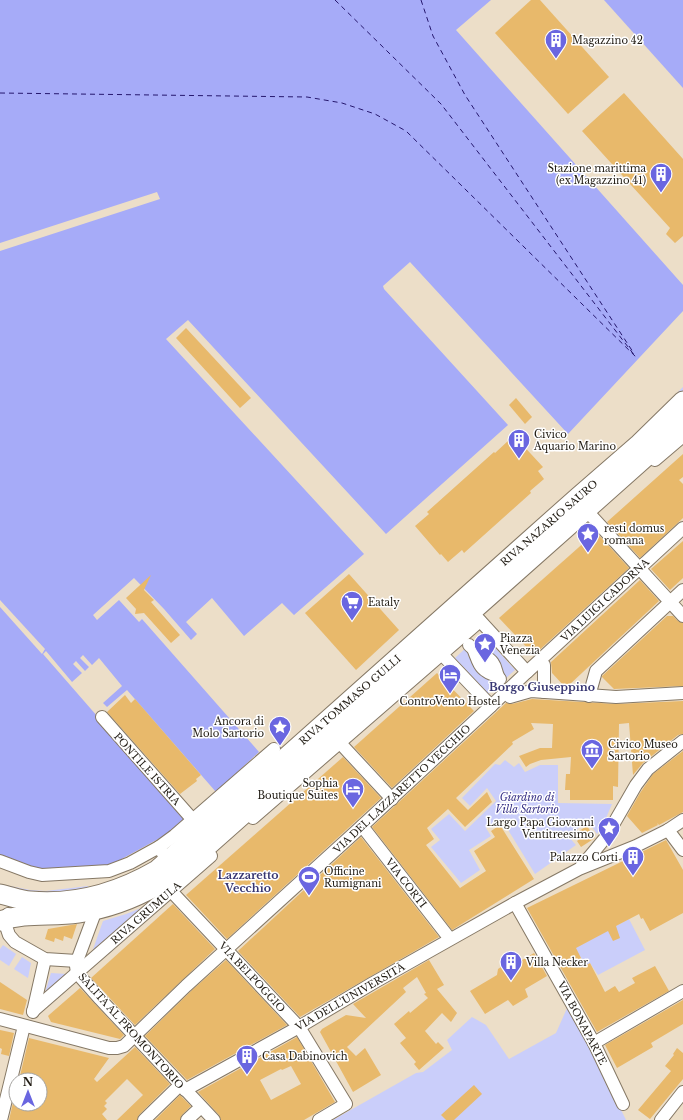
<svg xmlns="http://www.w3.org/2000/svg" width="683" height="1120" font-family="'Libre Baskerville',serif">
  <rect width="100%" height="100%" fill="#ecdec8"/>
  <g fill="#cacefa">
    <path d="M683 387V392L667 409 587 477 633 436Z"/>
    <path d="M483 634 515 670 504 680 500 676 504 672 480 645 475 649 471 644Z"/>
    <path d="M467 647 472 652 468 656 492 682 497 679 501 683 488 694 455 658Z"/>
    <path d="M505 760 514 767 519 763 525 772 540 765H558V803L612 804 603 825 597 834 588 821 568 836 576 845 535 874 502 820 486 828 491 836 469 850 480 870 461 883 431 847 440 840 431 829 449 814 465 831 496 801 487 788 470 806 462 798 495 764 500 765Z"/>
    <path d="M0 884 30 890 46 891 88 886 89 891 42 895 0 888Z"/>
    <path d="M149 905 91 955 103 921 126 914Z"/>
    <path d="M629 919 645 950 598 975 590 963 585 966 580 956 573 949Z"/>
    <path d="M3 945 16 954 9 966 0 960V949Z"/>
    <path d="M22 957 31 963 28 978 14 969Z"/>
    <path d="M51 973 67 974 44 996Z"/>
    <path d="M568 1006 589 1045 626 1120H333L416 1073 423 1072 452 1050 447 1040 472 1017 486 1025 509 1059 556 1033Z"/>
  </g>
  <g fill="#a6abf8">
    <path d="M0 0H491L456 30 683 285V311L568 434 410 262 383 286 384 289 508 425 386 534 188 320 166 339 364 554 294 615 282 603 244 636 212 598 186 622 197 634 191 640 164 609 134 578 93 615 97 620 119 600 139 622 142 619 259 752 216 792 127 690 107 707 103 703 122 686 99 658 92 665 83 655 80 658 89 667 85 671 76 661 73 664 82 673 72 682 46 651 43 654 186 818 171 832 107 867 38 871 0 857V251L160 199 157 192 0 243Z"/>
    <path d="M604 0H683V88Z"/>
  </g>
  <path fill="#ecdec8" d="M0 600 45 649 42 654 0 607Z"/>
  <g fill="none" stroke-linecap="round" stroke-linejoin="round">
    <g stroke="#25176d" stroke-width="1" stroke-dasharray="5 4" stroke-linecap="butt">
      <path d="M335 0 441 104 635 356"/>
      <path d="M421 0 433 36 465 95 633 352"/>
      <path d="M0 93 307 97 342 103 375 114 406 131 638 359"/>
    </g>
  </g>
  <g fill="#e8b96b" fill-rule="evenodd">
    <path d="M531 0H540L609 77 568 114 495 33Z"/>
    <path d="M624 93 683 159V236L675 243 666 234 670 228 582 131Z"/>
    <path d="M186 328 251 398 240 408 176 338Z"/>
    <path d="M516 398 532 417 525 424 509 405Z"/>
    <path d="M509 440 514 446 519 441 543 467 538 471 544 479 530 491 531 493 464 553 462 550 448 562 441 554 440 555 415 526 429 514 427 512 494 452 495 453Z"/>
    <path d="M683 454V477L679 480 683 484V518L640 558 607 522Z"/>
    <path d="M596 532 629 568 534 655 499 618Z"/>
    <path d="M683 541V578L670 590 651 569Z"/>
    <path d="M349 574 399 630 356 670 305 613Z"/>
    <path d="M151 575 144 590 154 600 151 602 180 635 171 643 144 613 135 614 136 609 126 598Z"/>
    <path d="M640 580 659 601 568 686H564L552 673 551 662Z"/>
    <path d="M667 616H673L678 621 683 623V686L614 689 602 677V676Z"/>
    <path d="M437 673 474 711 392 788 354 747Z"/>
    <path d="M125 695 131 703 135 699 201 775 196 779 197 781 180 794 107 712Z"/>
    <path d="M532 699 616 704 683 701V734L678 735 643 763 633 775 629 723 619 724 618 787 613 786V800H570V790H565L566 774H570L571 757 541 760 530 764 526 767 519 756 540 748H552L553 724 531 723 534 729 512 742 513 744 456 798 468 810 487 792 492 802 465 827 448 809 427 828 434 839 426 845 460 888 486 871 474 851 495 837 491 831 500 825 534 879 452 930 372 827 506 703 512 704Z"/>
    <path d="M683 751V812L659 825 657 823 658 825 642 833 627 816 640 793 653 774Z"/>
    <path d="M343 757 381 798 227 939 186 895Z"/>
    <path d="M587 826 595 838 581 847 577 841 582 837 579 831Z"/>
    <path d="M361 837 439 937 300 1017 238 951Z"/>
    <path d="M666 840 683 870V913L650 931 643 918 641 919 639 914 616 926 620 938 613 941 608 931 576 948 585 966 590 963 605 992 615 986 619 992 635 983 632 978 655 966 669 991 597 1032 527 908Z"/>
    <path d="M173 904 215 949 135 1025 91 978Z"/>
    <path d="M77 924 72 939 64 936 63 941 55 938 54 942 45 939 48 929Z"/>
    <path d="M534 953 547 976 525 989 528 997 513 1006 508 1000 485 1014 470 991 497 975 498 969 501 967 507 969Z"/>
    <path d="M226 960 287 1025 187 1080 145 1036 191 991Z"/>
    <path d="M429 960 444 985 437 989 457 1013 451 1022 442 1013 425 1031 436 1044 438 1042 444 1048 419 1070 414 1064 416 1062 400 1043 406 1038 394 1024 409 1011 410 1013 428 998 424 994 426 993 417 977 403 988 406 992 347 1047 356 1056 365 1048 381 1075 353 1092 320 1032 322 1029 346 1015 366 1018 353 1004Z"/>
    <path d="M0 982 27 1000 23 1015 0 1009Z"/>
    <path d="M80 988 124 1035 120 1039 51 1022 48 1016 49 1015Z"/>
    <path d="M683 1000V1024L651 1043 653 1047 617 1068 605 1045Z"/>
    <path d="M0 1030 14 1033 9 1056 1 1054 2 1049 0 1048Z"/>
    <path d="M297 1037 335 1102 304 1120H221L219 1115 198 1092ZM291 1066 301 1084 271 1100 260 1080 281 1069 282 1070Z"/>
    <path d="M29 1038 109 1058 94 1079 97 1082 135 1047 170 1084 139 1115 137 1120H117L143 1095 127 1079 105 1101 107 1103 104 1106 107 1109 102 1114 107 1120H9L16 1090V1104H40V1080H19Z"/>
    <path d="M677 1048 683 1053V1079L650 1119 638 1110 671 1071 665 1066 674 1055 673 1054Z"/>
    <path d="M474 1085 482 1094 454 1120H446L441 1115Z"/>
    <path d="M180 1095 191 1106 182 1115 180 1120H155Z"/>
  </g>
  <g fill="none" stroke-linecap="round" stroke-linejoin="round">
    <g stroke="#857865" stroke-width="14">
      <g id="street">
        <path d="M655 460 683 436"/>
        <path d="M585 505 586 510 683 616"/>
        <path d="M462 601 527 672 491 706 434 646Z"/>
        <path d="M670 602 683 590"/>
        <path d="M469 645C476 653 489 656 493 663 496 667 496 672 498 676"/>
        <path d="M474 651C477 658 479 667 486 671 491 675 496 674 500 679"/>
        <path d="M527 672 683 528"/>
        <path d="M544 692V665"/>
        <path d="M589 696 596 671 667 605"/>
        <path d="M510 697 531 691 616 697 683 693"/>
        <path d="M102 717 193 820"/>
        <path d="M340 743 392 799"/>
        <path d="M253 818 480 621"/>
        <path d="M362 826 450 939"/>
        <path d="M668 830 683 850"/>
        <path d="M159 847 174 836 274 749"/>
        <path d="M0 861 29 872 42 875 109 871 130 863 159 847 165 857"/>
        <path d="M581 867 606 837 636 785 648 769 683 741"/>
        <path d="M171 891 299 1027 346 1104 319 1120"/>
        <path d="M515 903 594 1043 623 1104"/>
        <path d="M96 910 77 961 76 966 77 973 100 999 214 1120"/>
        <path d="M8 914 4 920 9 935 15 942 45 959 77 961"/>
        <path d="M33 1011 211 856"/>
        <path d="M33 1012 45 959"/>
        <path d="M0 1019 109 1048H117L124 1046 186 986 362 826 491 706"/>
        <path d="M594 1043 683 991"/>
        <path d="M185 1090 299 1027 373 983 515 903 579 869 636 846 668 830 683 820"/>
        <path d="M1 1120 24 1026"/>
        <path d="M144 1120 180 1085"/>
        <path d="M187 1120 201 1107"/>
        <path d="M661 1120 683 1092"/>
      </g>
    </g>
    <g stroke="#857865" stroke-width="21">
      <g id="primary">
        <path d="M0 894C10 896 20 900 30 901 75 905 119 892 157 870L283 760 578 497 638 445 683 401"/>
        <path d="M0 921C26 912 52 917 78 913 105 909 133 899 156 886 169 878 181 868 193 859L647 456 683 421"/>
      </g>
    </g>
    <use href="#street" stroke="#fff" stroke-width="12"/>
    <use href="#primary" stroke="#fff" stroke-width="19"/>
  </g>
  <defs>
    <g id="building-pin" transform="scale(1.15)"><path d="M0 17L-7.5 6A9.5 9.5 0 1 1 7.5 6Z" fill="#6a66e0" stroke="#fff"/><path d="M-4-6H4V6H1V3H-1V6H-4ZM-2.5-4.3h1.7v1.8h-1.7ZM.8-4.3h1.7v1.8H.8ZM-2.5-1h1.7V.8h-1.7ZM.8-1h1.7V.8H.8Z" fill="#fff"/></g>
    <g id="sight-pin" transform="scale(1.15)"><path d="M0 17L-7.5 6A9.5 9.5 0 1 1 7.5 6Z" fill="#6a66e0" stroke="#fff"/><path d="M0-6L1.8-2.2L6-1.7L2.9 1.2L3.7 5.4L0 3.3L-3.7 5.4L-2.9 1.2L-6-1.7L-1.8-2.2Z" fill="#fff"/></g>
    <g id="supermarket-pin" transform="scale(1.15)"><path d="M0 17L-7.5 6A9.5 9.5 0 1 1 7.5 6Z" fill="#6a66e0" stroke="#fff"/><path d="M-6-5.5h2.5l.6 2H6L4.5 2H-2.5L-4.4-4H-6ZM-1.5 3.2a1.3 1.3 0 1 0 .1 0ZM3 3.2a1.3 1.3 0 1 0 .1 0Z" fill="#fff"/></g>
    <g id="hotel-pin" transform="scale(1.15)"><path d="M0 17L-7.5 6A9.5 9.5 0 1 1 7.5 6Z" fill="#6a66e0" stroke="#fff"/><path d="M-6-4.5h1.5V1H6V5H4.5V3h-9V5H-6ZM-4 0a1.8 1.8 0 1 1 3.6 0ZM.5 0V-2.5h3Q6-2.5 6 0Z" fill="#fff"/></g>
    <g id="museum-pin" transform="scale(1.15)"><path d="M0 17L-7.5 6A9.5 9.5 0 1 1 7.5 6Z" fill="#6a66e0" stroke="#fff"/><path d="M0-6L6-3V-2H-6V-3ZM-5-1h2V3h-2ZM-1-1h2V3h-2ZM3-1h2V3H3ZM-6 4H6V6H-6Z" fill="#fff"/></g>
    <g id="stadium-pin" transform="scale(1.15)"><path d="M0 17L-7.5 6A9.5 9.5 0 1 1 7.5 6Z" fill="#6a66e0" stroke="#fff"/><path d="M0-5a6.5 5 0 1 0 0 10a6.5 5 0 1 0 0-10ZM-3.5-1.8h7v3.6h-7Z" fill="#fff"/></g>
  </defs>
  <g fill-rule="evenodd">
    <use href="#building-pin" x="556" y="40"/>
    <use href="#building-pin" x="661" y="174"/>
    <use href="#building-pin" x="519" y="440"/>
    <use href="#sight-pin" x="588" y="534"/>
    <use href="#supermarket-pin" x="352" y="602"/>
    <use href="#sight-pin" x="485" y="644"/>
    <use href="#hotel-pin" x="450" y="675"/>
    <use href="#sight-pin" x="280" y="727"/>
    <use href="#museum-pin" x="592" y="750"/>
    <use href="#hotel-pin" x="353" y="789"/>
    <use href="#sight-pin" x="609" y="828"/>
    <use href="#building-pin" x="633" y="857"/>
    <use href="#stadium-pin" x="309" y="877"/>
    <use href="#building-pin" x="511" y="962"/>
    <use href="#building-pin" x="247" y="1056"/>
  </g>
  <g text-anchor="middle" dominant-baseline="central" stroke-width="3" stroke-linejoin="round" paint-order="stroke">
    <g font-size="10" fill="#211c14" stroke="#fff" text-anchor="start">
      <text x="572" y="40">Magazzino 42</text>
      <text x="646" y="168" text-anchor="end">Stazione marittima<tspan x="646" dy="12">(ex Magazzino 41)</tspan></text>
      <text x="534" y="434">Civico<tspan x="534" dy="12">Aquario Marino</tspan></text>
      <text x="604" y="528">resti domus<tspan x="604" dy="12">romana</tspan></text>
      <text x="368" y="602">Eataly</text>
      <text x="500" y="638">Piazza<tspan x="500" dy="12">Venezia</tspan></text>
      <text x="450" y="701" text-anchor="middle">ControVento Hostel</text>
      <text x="264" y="721" text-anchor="end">Ancora di<tspan x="264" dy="12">Molo Sartorio</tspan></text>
      <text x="608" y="744">Civico Museo<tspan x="608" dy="12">Sartorio</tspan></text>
      <text x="338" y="783" text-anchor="end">Sophia<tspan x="338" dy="12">Boutique Suites</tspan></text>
      <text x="594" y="822" text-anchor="end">Largo Papa Giovanni<tspan x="594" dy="12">Ventitreesimo</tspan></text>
      <text x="618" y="857" text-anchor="end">Palazzo Corti</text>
      <text x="324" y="871">Officine<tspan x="324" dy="12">Rumignani</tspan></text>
      <text x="526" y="962">Villa Necker</text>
      <text x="262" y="1056">Casa Dabinovich</text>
    </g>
    <g font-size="10" fill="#211c14" stroke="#fff">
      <text transform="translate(549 523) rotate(-41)">RIVA NAZARIO SAURO</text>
      <text transform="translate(605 600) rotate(-43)">VIA LUIGI CADORNA</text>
      <text transform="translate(350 700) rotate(-41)">RIVA TOMMASO GULLI</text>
      <text transform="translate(147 769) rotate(48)">PONTILE ISTRIA</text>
      <text transform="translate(402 789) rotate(-43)">VIA DEL LAZZARETTO VECCHIO</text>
      <text transform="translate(406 883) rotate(52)">VIA CORTI</text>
      <text transform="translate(146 913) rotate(-41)">RIVA GRUMULA</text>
      <text transform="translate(252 977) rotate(47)">VIA BELPOGGIO</text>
      <text transform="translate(350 997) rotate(-30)">VIA DELL'UNIVERSITÀ</text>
      <text transform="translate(582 1023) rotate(62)">VIA BONAPARTE</text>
      <text transform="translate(131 1031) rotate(48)">SALITA AL PROMONTORIO</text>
    </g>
    <g font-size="10" font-style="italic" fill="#352e85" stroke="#fff">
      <text x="527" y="797">Giardino di<tspan x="527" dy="12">Villa Sartorio</tspan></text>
    </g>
    <g font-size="11" font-weight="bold" fill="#373672" stroke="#fff">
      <text x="542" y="687">Borgo Giuseppino</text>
      <text x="248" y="875">Lazzaretto<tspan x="248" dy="13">Vecchio</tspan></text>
    </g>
  </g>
  <g transform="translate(28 1092)"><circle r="19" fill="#ffffff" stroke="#a6a4a1"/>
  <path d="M0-3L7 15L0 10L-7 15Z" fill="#6a66e0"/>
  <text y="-6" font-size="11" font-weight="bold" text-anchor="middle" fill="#211c14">N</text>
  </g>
</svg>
